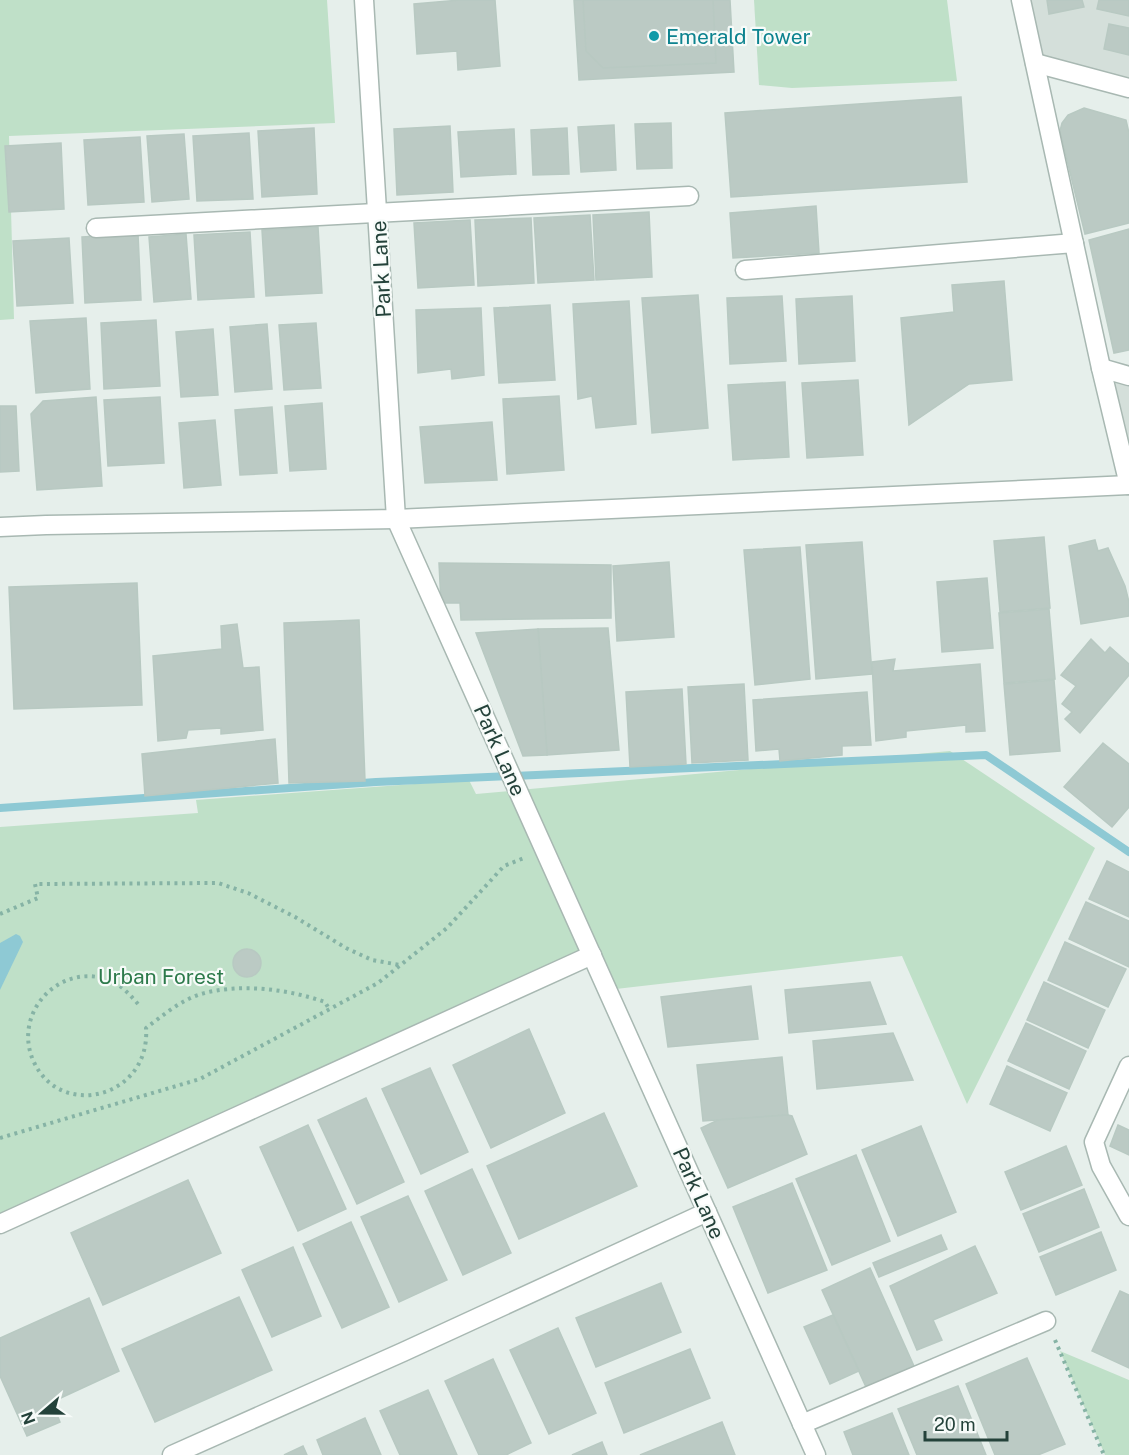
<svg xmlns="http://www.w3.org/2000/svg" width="1129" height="1455" font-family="'Public Sans',sans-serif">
  <rect width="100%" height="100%" fill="#e6efeb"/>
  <g fill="#d4dfda">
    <path d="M1020 0H1129V90L1035 67Z"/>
    <path d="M1100 363 1129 372V485Z"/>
  </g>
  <g fill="#bfe0c8">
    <path d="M0 0H327L335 123 9 136 14 319 0 320Z"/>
    <path d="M754 0H947L957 81 792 88 759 85Z"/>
    <path d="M950 751 1095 848 967 1104 902 956 607 990 592 955 0 1224V827L198 813 196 800 469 780 476 794Z"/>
    <path d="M1060 1351 1129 1380V1455H1105Z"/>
  </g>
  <path fill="#8ec9d4" d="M16 934 20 936 23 942 0 990V943Z"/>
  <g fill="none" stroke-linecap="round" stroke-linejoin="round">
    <path stroke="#8ec9d4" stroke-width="8" d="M0 808 376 782 986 755 1129 852"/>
  </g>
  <g fill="#bbcac4" stroke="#b8c9c2" stroke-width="1.5">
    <path d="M460 0H495L500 66 458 70 457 51 417 54 414 4Z"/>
    <path d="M574 0H730L734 72 579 80Z"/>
    <path d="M583 0H713L716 63 603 68 586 51Z"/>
    <path d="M1047 0H1082L1084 7 1049 14Z"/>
    <path d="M1099 0H1129V16L1097 9Z"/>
    <path d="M1109 24 1129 28V55L1104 49Z"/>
    <path d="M961 97 967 182 731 197 725 113Z"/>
    <path d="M1084 108 1126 120 1129 133V223L1085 234 1060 131 1062 123 1068 115Z"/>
    <path d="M671 123 672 168 637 169 635 124Z"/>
    <path d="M614 125 616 170 581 172 578 127Z"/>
    <path d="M450 126 453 192 397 195 394 129Z"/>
    <path d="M314 128 317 194 262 197 258 131Z"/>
    <path d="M567 128 569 174 533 175 531 130Z"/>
    <path d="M514 129 516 174 461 177 458 132Z"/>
    <path d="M249 133 253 199 197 201 193 136Z"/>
    <path d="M184 134 189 199 152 202 147 136Z"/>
    <path d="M140 137 144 202 88 205 84 140Z"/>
    <path d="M61 143 64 209 9 212 5 146Z"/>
    <path d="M816 206 819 253 733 258 730 213Z"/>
    <path d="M649 212 652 277 596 280 593 215Z"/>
    <path d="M590 215 594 280 538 283 534 218Z"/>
    <path d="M531 218 534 283 478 286 475 220Z"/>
    <path d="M470 220 474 285 418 288 414 223Z"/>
    <path d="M318 227 322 293 266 296 262 230Z"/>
    <path d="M1129 229V350L1114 353 1089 240Z"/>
    <path d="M250 232 254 297 198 300 194 235Z"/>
    <path d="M138 234 141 300 85 303 82 237Z"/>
    <path d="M186 234 191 299 154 302 149 237Z"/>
    <path d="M69 238 73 303 17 306 13 241Z"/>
    <path d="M1004 281 1012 380 969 384 909 425 901 318 954 312 952 285Z"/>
    <path d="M698 295 708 428 652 433 642 298Z"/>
    <path d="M782 296 786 361 730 364 727 298Z"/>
    <path d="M852 296 855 361 799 364 796 299Z"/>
    <path d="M629 301 636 424 596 428 592 396 578 399 573 304Z"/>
    <path d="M550 305 555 380 499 383 494 308Z"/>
    <path d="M481 308 484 375 452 379 451 369 418 373 416 310Z"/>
    <path d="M86 318 90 389 36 393 30 321Z"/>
    <path d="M156 320 160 386 104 389 101 323Z"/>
    <path d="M316 323 321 388 284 390 279 325Z"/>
    <path d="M267 324 272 389 235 392 230 327Z"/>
    <path d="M213 329 218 395 181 397 176 332Z"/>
    <path d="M858 380 863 455 807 458 802 383Z"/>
    <path d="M785 382 789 457 733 460 728 385Z"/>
    <path d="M559 396 564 470 507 474 503 399Z"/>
    <path d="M96 397 102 486 37 490 31 414 43 401Z"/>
    <path d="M160 397 164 463 108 466 104 400Z"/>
    <path d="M322 403 326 469 290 471 285 406Z"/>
    <path d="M0 406H16L19 471 0 472Z"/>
    <path d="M272 407 277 473 240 475 235 410Z"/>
    <path d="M215 420 221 485 184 488 179 423Z"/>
    <path d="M492 422 497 480 425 483 420 427Z"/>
    <path d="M1044 537 1050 608 1000 612 994 541Z"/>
    <path d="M1095 540 1098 551 1108 548 1125 586 1129 602V616L1081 624 1069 546Z"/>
    <path d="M862 542 872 674 816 679 806 545Z"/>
    <path d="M800 547 810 679 755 685 744 550Z"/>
    <path d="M669 562 674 637 617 641 613 566Z"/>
    <path d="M439 563 611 565V618L461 620 460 603H441Z"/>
    <path d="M987 578 993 648 942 652 937 582Z"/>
    <path d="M137 583 142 705 14 709 9 587Z"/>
    <path d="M1049 609 1055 679 1004 683 999 613Z"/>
    <path d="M359 620 365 781 289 783 284 623Z"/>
    <path d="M237 624 243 668 259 667 263 730 221 734V728L188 730 186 738 158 741 153 656 222 649 221 626Z"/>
    <path d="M608 628 619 750 547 755 538 629Z"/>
    <path d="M538 629 547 755 523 756 476 633Z"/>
    <path d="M1091 639 1105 653 1110 647 1129 664V675L1080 733 1065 719 1072 712 1062 704 1076 686 1061 675Z"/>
    <path d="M895 659 893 671 980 664 985 731 966 732V725L906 731V737L876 741 872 662Z"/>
    <path d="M1054 680 1060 751 1010 755 1004 684Z"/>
    <path d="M744 684 748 760 692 763 688 687Z"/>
    <path d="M682 689 686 764 630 767 626 692Z"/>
    <path d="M867 692 871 745 842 746V755L780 761 779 749 756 751 753 700Z"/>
    <path d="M275 739 278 783 145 796 142 754Z"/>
    <path d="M1103 743 1129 764V807L1112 827 1064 787Z"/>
    <path d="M1107 861 1129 872V917L1089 899Z"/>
    <path d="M1086 902 1129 921V967L1069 939Z"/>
    <path d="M1065 942 1126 969 1108 1007 1048 980Z"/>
    <circle cx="247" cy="963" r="14"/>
    <path d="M870 982 886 1024 789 1033 785 990Z"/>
    <path d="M1044 982 1105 1010 1088 1048 1027 1020Z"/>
    <path d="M751 986 758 1039 668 1047 661 997Z"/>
    <path d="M1026 1023 1086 1051 1069 1089 1008 1061Z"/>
    <path d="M529 1029 565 1113 491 1148 453 1065Z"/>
    <path d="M893 1033 913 1080 817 1089 813 1041Z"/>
    <path d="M782 1057 788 1115 703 1121 697 1065Z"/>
    <path d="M1007 1066 1067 1093 1050 1131 990 1104Z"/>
    <path d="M430 1068 468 1152 421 1174 382 1089Z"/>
    <path d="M366 1098 404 1182 357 1204 318 1120Z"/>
    <path d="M604 1113 637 1186 519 1239 487 1166Z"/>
    <path d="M788 1115 792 1116 807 1154 728 1188 701 1128 718 1120Z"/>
    <path d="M308 1125 346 1209 298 1231 260 1147Z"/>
    <path d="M1118 1125 1129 1130V1155L1110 1146Z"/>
    <path d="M921 1126 956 1212 898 1236 862 1150Z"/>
    <path d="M1066 1146 1082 1185 1021 1210 1005 1172Z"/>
    <path d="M856 1155 890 1241 832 1265 796 1179Z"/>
    <path d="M472 1169 511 1253 463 1275 425 1191Z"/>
    <path d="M188 1180 221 1253 103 1305 71 1233Z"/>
    <path d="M792 1183 827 1270 768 1293 733 1207Z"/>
    <path d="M1084 1189 1099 1227 1039 1252 1023 1214Z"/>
    <path d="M408 1196 447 1280 399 1302 361 1217Z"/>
    <path d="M351 1222 389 1307 342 1328 303 1244Z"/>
    <path d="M1101 1232 1116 1270 1056 1295 1040 1257Z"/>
    <path d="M941 1235 947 1249 879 1277 873 1263Z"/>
    <path d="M975 1246 997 1293 933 1320 942 1340 917 1350 890 1286Z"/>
    <path d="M293 1247 321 1316 272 1337 242 1270Z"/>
    <path d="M870 1268 914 1366 866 1387 822 1290Z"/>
    <path d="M661 1283 681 1332 596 1367 576 1318Z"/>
    <path d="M1120 1291 1129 1295V1368L1092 1351Z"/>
    <path d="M239 1297 272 1370 155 1422 122 1349Z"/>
    <path d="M89 1298 119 1371 52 1402 60 1422 27 1436 0 1376V1338Z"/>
    <path d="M833 1315 859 1371 830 1384 804 1327Z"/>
    <path d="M558 1328 596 1413 549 1434 510 1350Z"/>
    <path d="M690 1349 710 1398 624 1433 605 1383Z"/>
    <path d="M1027 1358 1065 1444 1038 1455H995L966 1384Z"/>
    <path d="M493 1359 531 1443 506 1455H479L445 1381Z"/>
    <path d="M958 1386 986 1455H917L898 1409Z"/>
    <path d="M428 1390 457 1455H400L380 1411Z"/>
    <path d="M892 1413 909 1455H853L844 1432Z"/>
    <path d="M365 1418 381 1455H323L317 1440Z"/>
    <path d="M722 1422 735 1455H640Z"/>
    <path d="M602 1442 607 1455H572Z"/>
    <path d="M303 1446 307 1455H284Z"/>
  </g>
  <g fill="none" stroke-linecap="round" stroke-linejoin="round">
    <g stroke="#a8b8b2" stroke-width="21">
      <g id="minor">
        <path d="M364 0 396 519 816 1455"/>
        <path d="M1021 0 1101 368 1129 485"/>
        <path d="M1035 63 1129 88"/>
        <path d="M96 228 689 196"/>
        <path d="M745 270 1074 243"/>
        <path d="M1101 368 1129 376"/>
        <path d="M0 527 46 525 396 519 1129 485"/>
        <path d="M1129 1066 1094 1142 1101 1166 1129 1216"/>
        <path d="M0 1224 592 955"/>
        <path d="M802 1424 1046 1321"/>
        <path d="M172 1455 403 1352 707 1212"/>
      </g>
    </g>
    <g stroke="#86b3a5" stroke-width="4" stroke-dasharray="3 4.5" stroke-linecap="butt">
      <path d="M0 914 38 898 35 884 218 883 248 893 295 917 346 948 372 960 400 965"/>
      <path d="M138 1004C129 994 120 983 106 979 58 964 13 1013 33 1060 59 1121 151 1098 146 1028 162 1016 181 1000 201 994 239 983 288 989 325 1002L329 1009"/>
      <path d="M0 1138 200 1079 378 983 447 928 504 866 524 858"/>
      <path d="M1055 1340 1104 1455"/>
    </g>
    <use href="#minor" stroke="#fff" stroke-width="18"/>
  </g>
  <circle fill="#0f9aa8" stroke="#f7fbf9" stroke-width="2" cx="654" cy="36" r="6"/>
  <g text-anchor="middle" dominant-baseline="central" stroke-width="4.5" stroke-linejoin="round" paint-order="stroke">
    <g font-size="21" fill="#0d838f" stroke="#f7fbf9" text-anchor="start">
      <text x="666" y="36">Emerald Tower</text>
    </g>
    <g font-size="21" fill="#24423a" stroke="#f7fbf9">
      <text transform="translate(381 269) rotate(-93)">Park Lane</text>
      <text transform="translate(500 750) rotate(66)">Park Lane</text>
      <text transform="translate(699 1193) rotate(66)">Park Lane</text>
    </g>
    <g font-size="21" fill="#2d7a4b" stroke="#f7fbf9">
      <text x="161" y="976">Urban Forest</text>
    </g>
  </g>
  <g transform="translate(42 1413) rotate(250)" stroke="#f7fbf9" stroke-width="4.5" paint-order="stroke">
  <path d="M0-4.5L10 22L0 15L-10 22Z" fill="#24423a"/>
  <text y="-9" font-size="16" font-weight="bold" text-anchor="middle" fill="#24423a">N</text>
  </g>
  <path d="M925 1431v9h82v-9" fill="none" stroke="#24423a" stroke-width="3"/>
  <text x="934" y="1431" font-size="18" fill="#24423a" stroke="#f7fbf9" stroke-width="4.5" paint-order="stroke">20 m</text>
</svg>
